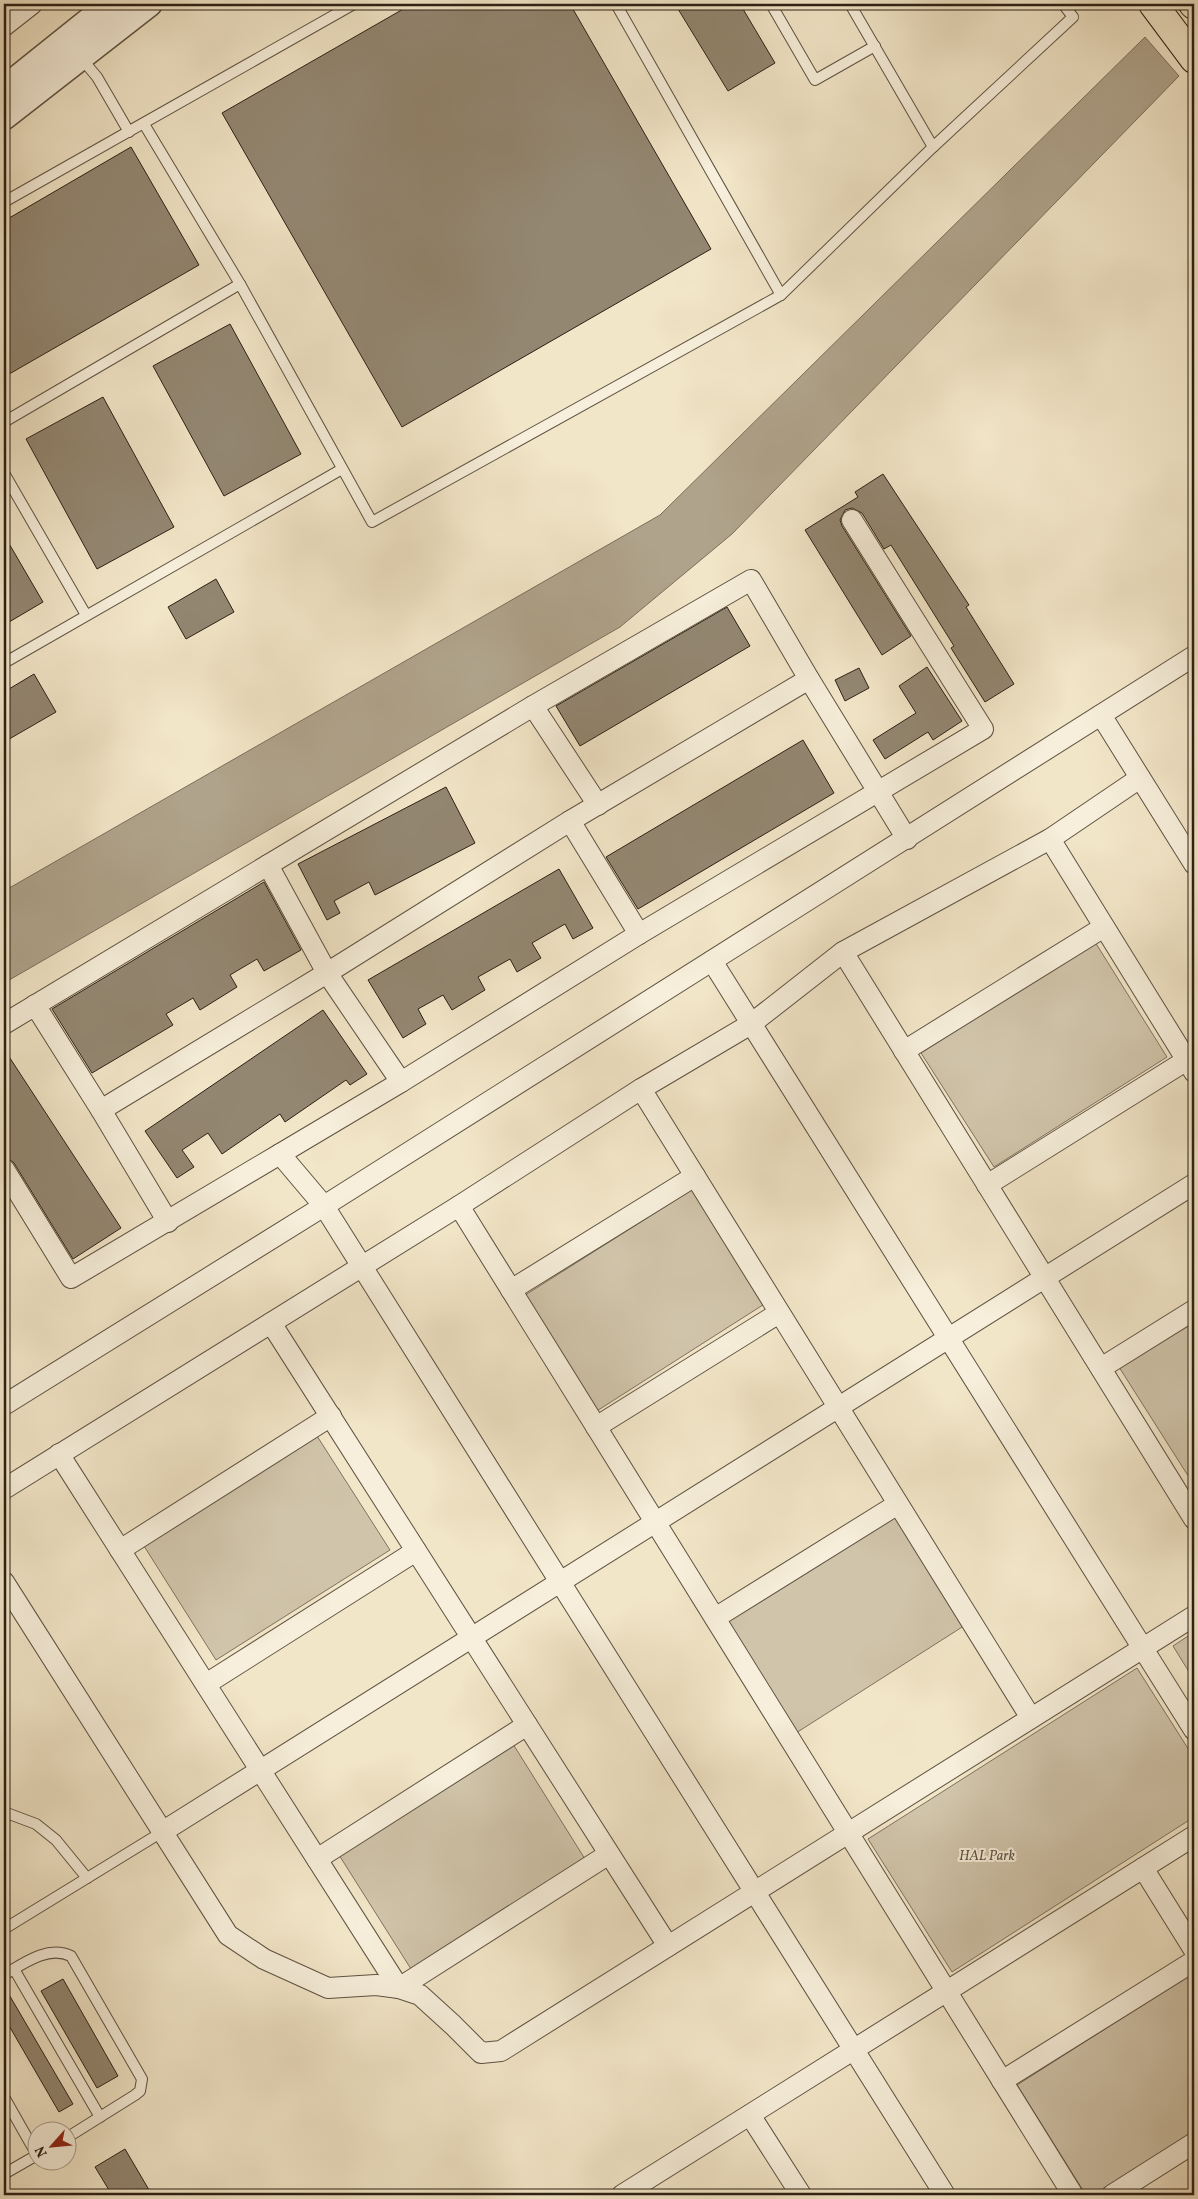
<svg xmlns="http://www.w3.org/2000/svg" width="1198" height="2199" font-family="Vollkorn,serif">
  <rect width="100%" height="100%" fill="#f2e6c8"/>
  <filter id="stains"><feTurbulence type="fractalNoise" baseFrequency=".004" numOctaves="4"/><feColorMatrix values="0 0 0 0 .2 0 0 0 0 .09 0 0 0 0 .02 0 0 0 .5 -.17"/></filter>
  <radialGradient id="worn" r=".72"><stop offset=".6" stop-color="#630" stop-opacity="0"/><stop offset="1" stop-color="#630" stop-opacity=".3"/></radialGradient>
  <g fill="#d0c4aa" stroke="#7e7260">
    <path d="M1095 942 1167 1057 994 1167 921 1053Z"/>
    <path d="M693 1189 766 1303 592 1414 519 1299Z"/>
    <path d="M1194 1320V1480L1192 1482 1119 1367Z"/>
    <path d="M317 1436 390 1550 216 1660 144 1546Z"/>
    <path d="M898 1508 970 1622 796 1733 724 1619Z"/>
    <path d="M1194 1632V1680L1173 1646Z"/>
    <path d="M1137 1668 1194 1758V1817L952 1972 868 1839Z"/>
    <path d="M513 1744 585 1859 411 1969 339 1855Z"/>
    <path d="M1190 1975 1194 1981V2133L1097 2195H1086L1017 2085Z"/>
  </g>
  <path fill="#afa38b" stroke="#7b6f5c" d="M1145 37 1179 76 732 534 620 627 4 983V891L660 515Z"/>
  <g fill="#938772" stroke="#2c2015">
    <path d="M412 4H570L711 249 402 427 222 113Z"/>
    <path d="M675 4H740L775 63 728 91Z"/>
    <path d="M131 147 199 265 4 377V221Z"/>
    <path d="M230 324 301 454 224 496 153 366Z"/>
    <path d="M103 397 174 527 97 569 26 439Z"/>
    <path d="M883 474 969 605 966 607 1014 684 985 702 951 648 954 646 891 545 884 549 862 513 852 508 845 510 840 520 842 526 911 636 882 655 805 530 858 497 855 492Z"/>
    <path d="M4 535 43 602 4 625Z"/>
    <path d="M216 579 234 612 186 639 168 607Z"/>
    <path d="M727 607 750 646 580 746 556 706Z"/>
    <path d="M927 667 962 721 933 740 928 732 885 759 873 740 916 713 899 686Z"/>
    <path d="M859 668 869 688 845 701 835 680Z"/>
    <path d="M34 674 56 712 4 742V692Z"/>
    <path d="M803 740 834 793 638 909 606 857Z"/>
    <path d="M446 787 475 843 375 895 369 882 334 901 340 913 327 920 298 864Z"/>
    <path d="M559 869 593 928 573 939 565 924 532 943 541 958 517 972 510 959 478 977 485 990 452 1010 443 995 418 1009 426 1024 403 1038 368 980Z"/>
    <path d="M264 882 301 950 264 971 257 959 230 975 237 987 200 1010 193 998 166 1014 173 1025 92 1073 52 1009Z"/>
    <path d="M323 1010 367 1074 350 1085 346 1080 285 1122 280 1114 222 1154 208 1133 182 1150 194 1167 177 1178 145 1131Z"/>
    <path d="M4 1049 121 1228 73 1259 14 1163 4 1155Z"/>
    <path d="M63 1979 118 2076 97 2088 41 1991Z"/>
    <path d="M4 1986 73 2104 59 2112 4 2017Z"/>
    <path d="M125 2149 152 2195H112L95 2167Z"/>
  </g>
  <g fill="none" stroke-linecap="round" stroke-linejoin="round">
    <g stroke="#5e5242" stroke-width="12">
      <g id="service">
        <path d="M616 4 781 295"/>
        <path d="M771 4 815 80 875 46"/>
        <path d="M850 4 933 147"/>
        <path d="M81 58 97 77 129 132"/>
        <path d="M144 124 240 284 372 522 781 295 933 147 1073 17 1063 4"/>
        <path d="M4 202 354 4"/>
        <path d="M4 422 240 284"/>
        <path d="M4 473 86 615"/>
        <path d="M4 663 342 469"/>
        <path d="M4 1812 36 1824 56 1840 87 1878"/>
        <path d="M4 1929 162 1832"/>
        <path d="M14 1969 100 2117"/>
        <path d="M4 1975C24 1963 48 1945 71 1956L142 2079 140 2091 135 2095 68 2137"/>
        <path d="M4 2097 37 2155 4 2174"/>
      </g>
    </g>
    <g stroke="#5e5242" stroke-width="22">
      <g id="minor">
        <path d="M4 26 32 4"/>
        <path d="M533 706 598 805"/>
        <path d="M1101 715 1194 864"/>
        <path d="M570 821 639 934"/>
        <path d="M907 839 809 679 751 580 533 706 268 865 327 973 401 1082 280 1154 324 1206 945 2195"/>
        <path d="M1050 839 1194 1072"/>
        <path d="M843 952 1194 1519"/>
        <path d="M712 961 1194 1730"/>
        <path d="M35 1005 101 1110 168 1222"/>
        <path d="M4 1024 268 865"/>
        <path d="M904 1051 1104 927"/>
        <path d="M401 1082 639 934 983 729 852 520"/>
        <path d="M641 1089 1031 1718"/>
        <path d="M101 1110 327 973 570 821 809 679"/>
        <path d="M4 1169 71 1278 280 1154"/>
        <path d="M987 1185 1187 1060"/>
        <path d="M459 1206 1073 2195"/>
        <path d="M511 1290 695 1176"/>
        <path d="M271 1323 668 1946"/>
        <path d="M1101 1368 1194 1310"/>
        <path d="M4 1405 324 1206 1194 656"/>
        <path d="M596 1427 779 1313"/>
        <path d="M59 1454 399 1988 609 1854"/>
        <path d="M4 1489 459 1206 641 1089 751 1024 843 952 1050 839 1140 778"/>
        <path d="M120 1550 331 1416"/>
        <path d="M4 1582 228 1935 264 1959 328 1988 376 1985 399 1988 420 1995 453 2025 481 2053 501 2051 1194 1616"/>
        <path d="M715 1618 898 1504"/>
        <path d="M206 1684 416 1551"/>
        <path d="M162 1832 1194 1184"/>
        <path d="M317 1859 527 1725"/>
        <path d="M1143 1868 1194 1950"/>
        <path d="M1002 2081 1194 1961"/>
        <path d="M750 2115 801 2195"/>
        <path d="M622 2195 1194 1836"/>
        <path d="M1112 2195 1194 2143"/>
      </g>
    </g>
    <g stroke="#5e5242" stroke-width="28">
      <g id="tertiary">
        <path d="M4 89 110 4"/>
        <path d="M4 117 149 4"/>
      </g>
    </g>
    <g stroke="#2c2015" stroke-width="30">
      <g id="primary">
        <path d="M1153 4 1194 59"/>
        <path d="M1193 4 1194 5"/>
      </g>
    </g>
    <use href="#service" stroke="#f7efdb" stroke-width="10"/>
    <use href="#minor" stroke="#f7efdb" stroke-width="20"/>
    <use href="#tertiary" stroke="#f7efdb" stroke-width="25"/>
    <use href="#primary" stroke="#f2e6c8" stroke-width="28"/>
  </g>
  <g text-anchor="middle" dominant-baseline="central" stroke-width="4" stroke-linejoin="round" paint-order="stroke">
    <g font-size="14" font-style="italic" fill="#5d5142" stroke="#f7efdb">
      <text x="987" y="1856">HAL Park</text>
    </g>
  </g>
  <rect width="1198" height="2199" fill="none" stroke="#f2e6c8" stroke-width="20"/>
  <rect x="5" y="5" width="1188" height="2189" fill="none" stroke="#2c2015" stroke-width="2.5"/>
  <rect x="10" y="10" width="1178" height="2179" fill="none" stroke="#2c2015"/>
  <g transform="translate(52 2146) rotate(243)"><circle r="24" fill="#f7efdb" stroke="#a69c8c"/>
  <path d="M0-4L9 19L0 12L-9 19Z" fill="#8f2418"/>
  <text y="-8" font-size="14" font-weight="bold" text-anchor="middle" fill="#2c2015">N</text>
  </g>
  <rect width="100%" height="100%" filter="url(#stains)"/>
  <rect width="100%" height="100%" fill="url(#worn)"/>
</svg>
